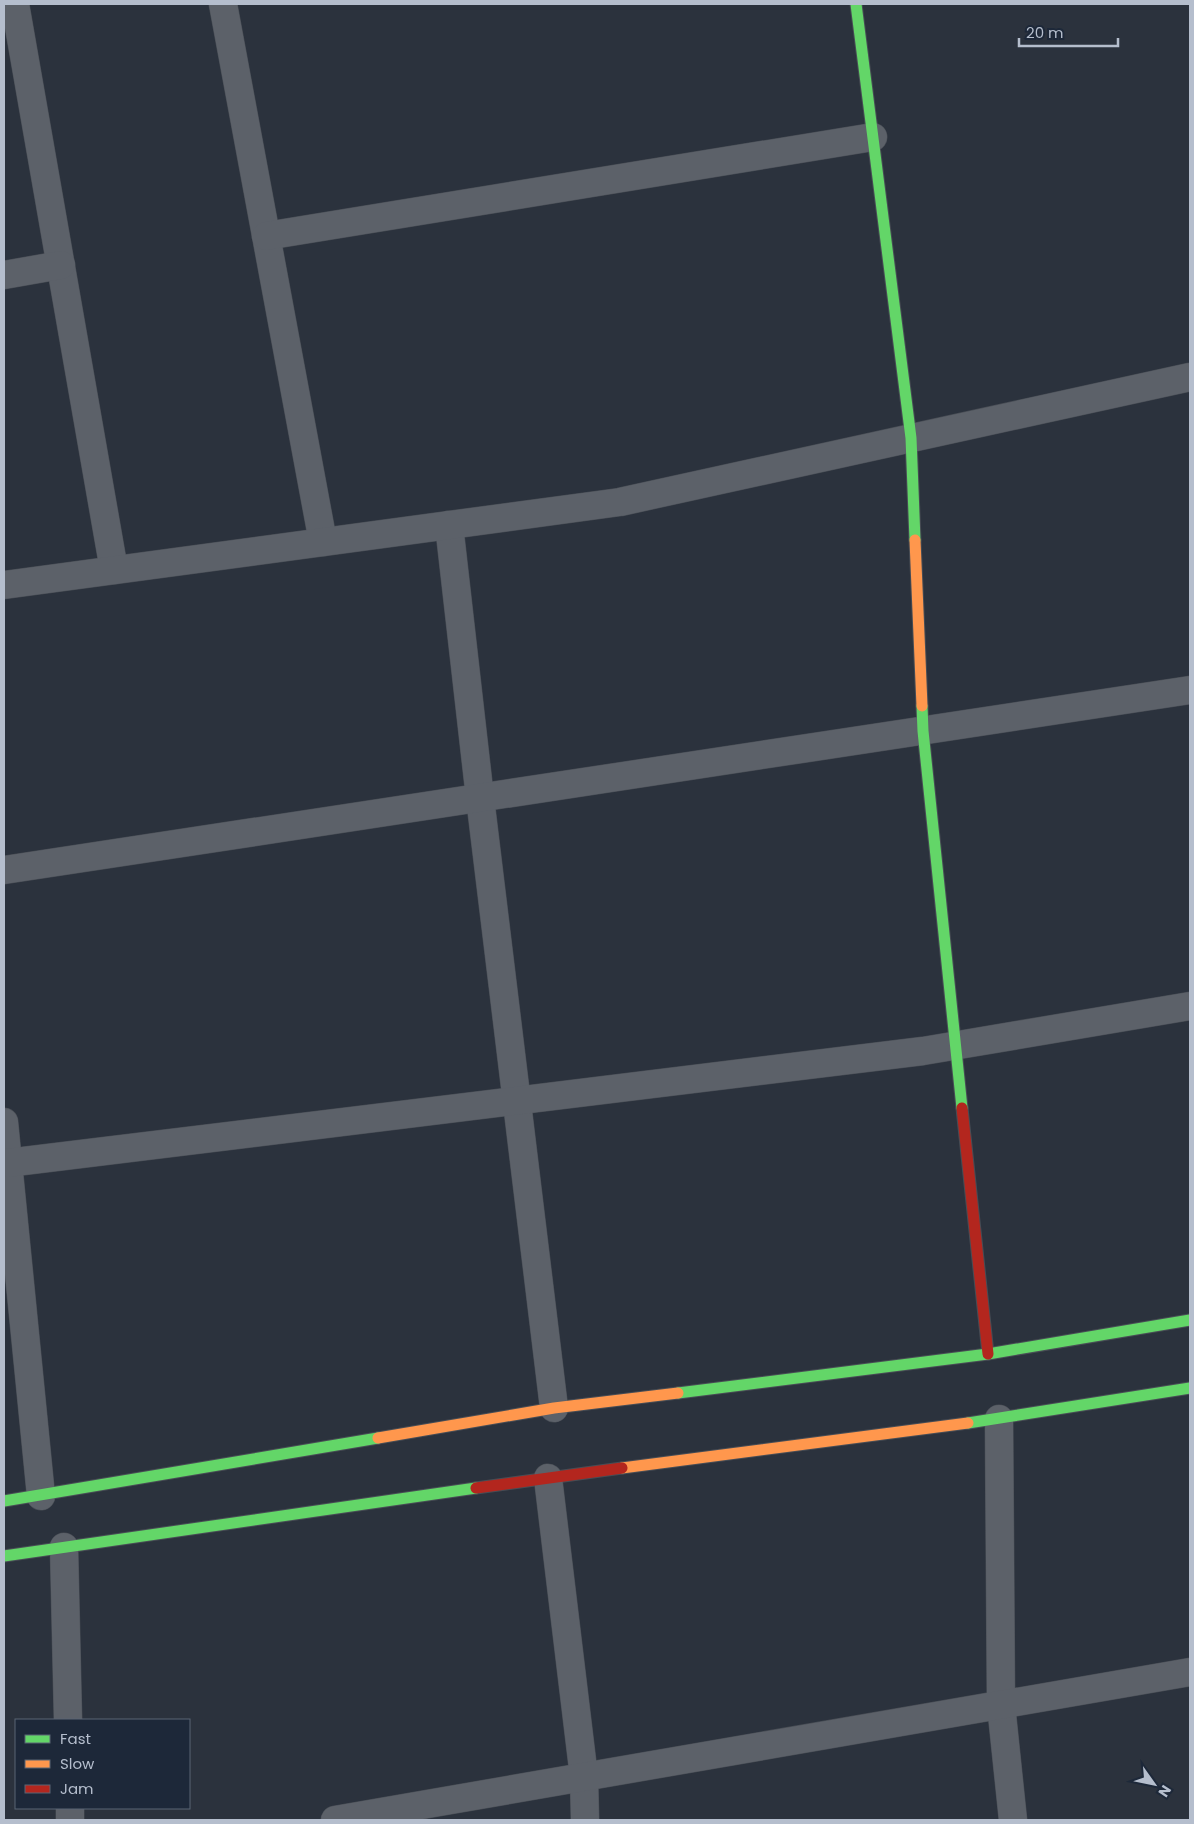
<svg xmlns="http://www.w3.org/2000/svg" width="1194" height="1824" font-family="Poppins,sans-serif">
  <rect width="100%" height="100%" fill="#2b323d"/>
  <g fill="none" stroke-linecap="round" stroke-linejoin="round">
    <g stroke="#484d55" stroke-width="29">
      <g id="street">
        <path d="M15 4 114 570"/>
        <path d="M223 4 323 542"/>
        <path d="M266 236 873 137"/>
        <path d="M4 275 61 265"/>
        <path d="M449 525 480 798 554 1408"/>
        <path d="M4 585 620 502 1190 377"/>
        <path d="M4 870 1190 690"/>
        <path d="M4 1122 41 1496"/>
        <path d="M7 1163 923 1051 1190 1006"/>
        <path d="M999 1419 1001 1705 1013 1820"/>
        <path d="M548 1478 584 1777 585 1820"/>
        <path d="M64 1547 68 1720"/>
        <path d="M70 1808V1820"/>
        <path d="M335 1820 1190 1672"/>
      </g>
    </g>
    <g stroke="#484d55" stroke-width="13">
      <g id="fast">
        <path d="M856 4 911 438 915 540"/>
        <path d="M922 706 923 731 962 1108"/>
        <path d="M678 1393 988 1354 1190 1320"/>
        <path d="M968 1423 1190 1388"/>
        <path d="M4 1501 378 1438"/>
        <path d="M4 1556 476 1488"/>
      </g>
    </g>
    <g stroke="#484d55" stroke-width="13">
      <g id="slow">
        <path d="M915 540 922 706"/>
        <path d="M378 1438 554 1408 678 1393"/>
        <path d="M622 1468 968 1423"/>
      </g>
    </g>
    <g stroke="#484d55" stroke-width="13">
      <g id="jam">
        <path d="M962 1108 988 1354"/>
        <path d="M476 1488 622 1468"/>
      </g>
    </g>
    <use href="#street" stroke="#5c6169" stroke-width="28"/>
    <use href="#fast" stroke="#63d668" stroke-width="11"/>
    <use href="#slow" stroke="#ff974d" stroke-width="11"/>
    <use href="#jam" stroke="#b3261e" stroke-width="11"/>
  </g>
  <rect width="1194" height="1824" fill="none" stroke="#b5becd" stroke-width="10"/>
  <rect x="15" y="1719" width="175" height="90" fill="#1d2839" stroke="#5a6474"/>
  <rect x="25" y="1735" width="25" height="8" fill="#63d668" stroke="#5a6474"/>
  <text x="60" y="1744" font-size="15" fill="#b5becd">Fast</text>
  <rect x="25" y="1760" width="25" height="8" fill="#ff974d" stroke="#5a6474"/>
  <text x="60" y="1769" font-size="15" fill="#b5becd">Slow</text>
  <rect x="25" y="1785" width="25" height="8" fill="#b3261e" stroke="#5a6474"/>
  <text x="60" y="1794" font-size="15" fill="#b5becd">Jam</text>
  <g transform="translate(1154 1784) rotate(123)" stroke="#1d2839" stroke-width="4" paint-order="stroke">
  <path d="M0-4L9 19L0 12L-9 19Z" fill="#b5becd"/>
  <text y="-8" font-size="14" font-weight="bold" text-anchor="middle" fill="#b5becd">N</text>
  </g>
  <path d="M1019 38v8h99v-8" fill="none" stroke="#b5becd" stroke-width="2.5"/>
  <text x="1026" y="38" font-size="15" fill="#b5becd" stroke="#1d2839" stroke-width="4" paint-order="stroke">20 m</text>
</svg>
